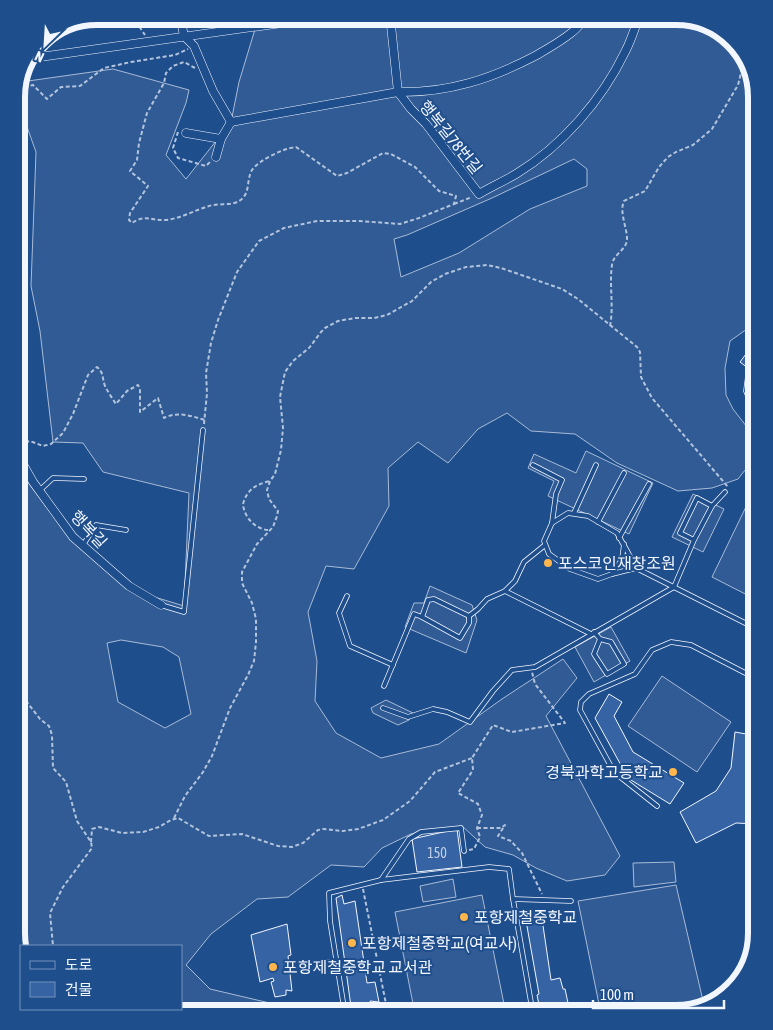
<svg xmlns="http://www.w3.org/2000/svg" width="773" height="1030" font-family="'Asap Condensed','Noto Sans KR',sans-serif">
  <rect width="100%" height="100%" fill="#1f4e8c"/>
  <g fill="#305b95" stroke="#a8bbd7" fill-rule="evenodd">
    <path d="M259 16H681L716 27 743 53 757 97V328L747 329 730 341 725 368 726 395 733 409 757 440V455L738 479 712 488 678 491 617 463 575 434 531 431 507 413 478 429 448 463 418 442 388 468 389 506 354 569 326 566 308 612 317 661 315 701 336 733 381 758 439 744 502 699 563 659 577 678 546 716 620 856 605 875 567 881 536 868 513 855 485 847 462 826 411 834 382 848 364 867 331 865 288 897 257 899 211 934 186 965 210 989 274 1004 295 1014H92L76 1009H181V946H21V949L16 933V466L47 508 73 540 94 557 125 588 184 606 189 493 103 472 83 443 53 442 40 331 31 286 36 152 16 96V92L21 82 113 69 189 90 186 103 166 155 186 179 231 122 239 82ZM574 159 587 169V186L530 209 459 253 401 277 394 239 407 235 492 198ZM121 640 163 647 179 657 191 714 165 728 118 702 107 643Z"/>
    <path d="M586 451 653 483 629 534 548 496 554 481 528 468 534 454 576 473Z"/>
    <path d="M757 484V600L712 577Z"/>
    <path d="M693 494 724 509 703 552 672 537Z"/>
    <path d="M430 586 472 605 477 620 466 653 405 627 414 603H424Z"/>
    <path d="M611 627 630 661 594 682 575 647Z"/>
    <path d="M662 676 731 722 697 772 628 726Z"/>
    <path d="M386 700 413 713 409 720 398 725 373 713 371 708Z"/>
    <path d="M674 862 676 882 634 887 633 863Z"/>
    <path d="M453 879 456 897 423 902 420 886Z"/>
    <path d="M676 885 704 1005 676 1014H601L578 901Z"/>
    <path d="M482 895 506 1014H415L395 912Z"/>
  </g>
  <g fill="#3563a3" stroke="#f2f6ff">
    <path d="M752 346 757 350V375L740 362Z"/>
    <path d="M609 694 622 702 614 716 633 752 684 783 670 804 626 777 630 772 622 767 595 718Z"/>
    <path d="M735 732 757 736V824L736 823 696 843 680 812 716 791 731 768Z"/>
    <path d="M457 829 462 867 417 872 412 839Z"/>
    <path d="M342 895 344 904 355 901 367 983 375 982 379 1002 370 1001 373 1014H352L336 898Z"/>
    <path d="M541 912 551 980 560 978 563 989H565L568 1003 566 1004 567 1012 542 1014 541 1010H540L537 995 539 994 525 915Z"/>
    <path d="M287 924 291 955 288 956 292 991 286 990V995L275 997 271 982 274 981 273 978 260 982 251 935Z"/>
  </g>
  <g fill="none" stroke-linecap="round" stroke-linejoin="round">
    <g stroke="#f2f6ff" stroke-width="5.5">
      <g id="lane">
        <path d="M748 376 746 391 753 408 757 409"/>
        <path d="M533 465 562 480 556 494 552 523"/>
        <path d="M39 491 53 478 84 479"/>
        <path d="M712 506 725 492"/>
        <path d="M574 513 596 465"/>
        <path d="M598 522 624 473"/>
        <path d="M619 538 649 484"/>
        <path d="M624 544 622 559 612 574 598 579 570 569 549 554 544 541 552 523 568 513 588 516 617 533C624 545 630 556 636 568L757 629"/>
        <path d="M83 545 96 525 126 530"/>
        <path d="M612 574 636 568"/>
        <path d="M505 591 591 634"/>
        <path d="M347 596 339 613 350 646 393 665"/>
        <path d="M161 605 184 612 203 430"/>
        <path d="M469 616 434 599 428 600 422 617 460 638 469 623V616L478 609 487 599 505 591 515 581 524 562 545 545"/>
        <path d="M594 632 600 639 611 642 624 664 607 674 594 654 600 639"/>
        <path d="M384 686 414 614 422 617"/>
        <path d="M383 708 408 717 433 709 447 712 470 722 493 691 512 670 535 667 674 587 694 540 712 506 697 498 680 533 694 540"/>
        <path d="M657 806 614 772 580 710 581 702 589 694 635 674 652 650 671 642 691 645 757 679"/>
        <path d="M381 880 409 839 421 832 461 828 464 851"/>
        <path d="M345 1014 330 921 329 893 381 880 489 867 509 869 513 899"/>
        <path d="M533 1014 513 899 571 901"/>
      </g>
    </g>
    <g stroke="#f2f6ff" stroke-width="9">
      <g id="street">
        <path d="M180 16 184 36 194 46 213 91 231 122"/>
        <path d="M390 16 398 92 411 109 426 124 479 194C491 187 504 181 516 174 562 146 602 100 625 52 631 41 635 28 639 16"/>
        <path d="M33 58 331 16"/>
        <path d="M231 122 398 92C448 93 491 79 535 56 547 49 560 42 571 33 577 29 582 22 587 16"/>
        <path d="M186 133 221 139 231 122"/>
        <path d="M216 157 221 139"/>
        <path d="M16 452 33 482 73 537 129 586 161 605"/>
      </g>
    </g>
    <g stroke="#b3c4dc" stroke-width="2" stroke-dasharray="4 2.5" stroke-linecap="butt">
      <path d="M132 16 145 35"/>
      <path d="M161 16 174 28"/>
      <path d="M195 68 184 62 173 66 166 73 164 83 147 113 139 143 137 160 130 171 148 186 130 213 129 220 132 223C145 214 152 221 165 220 180 219 195 210 209 206 218 203 231 206 239 201 251 194 246 180 252 170 259 160 284 148 296 147L337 176 347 173 383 153 391 154 415 167 439 191 456 196 454 204 419 218 400 224 360 221H317L284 228 259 241 237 272 218 320 211 343 206 373 207 393 204 424"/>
      <path d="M18 89 33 85 47 99 61 87 80 86 104 68 131 62 175 55 188 49"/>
      <path d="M178 132 173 148 178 158 206 166 210 162"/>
      <path d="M454 204 472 197"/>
      <path d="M610 326C614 306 609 285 612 265 613 254 627 250 627 239 627 227 619 212 624 201L645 191 659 167 668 157 676 152 693 145 712 129 738 85 745 57"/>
      <path d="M16 422 25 442"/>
      <path d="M19 444 30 441 43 446 51 444 63 433 73 414 88 375 97 367C104 373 102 378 105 386 108 392 112 398 116 404L127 391 138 385 140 389V412L158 398 164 418C178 411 191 416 205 420"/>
      <path d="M268 530C255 529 244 517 243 504 247 489 257 484 270 481"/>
      <path d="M16 679 20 680 23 697 40 719 49 726 52 735 53 768 66 782 77 821 91 842 92 848 63 887 50 913 53 946"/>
      <path d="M174 818 185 796 203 772 212 756 230 708 248 675 254 661 256 642V619L252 603 242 583V572L257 544 273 527 277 516 278 511 269 499 267 490 270 481 275 474 281 450 283 428 280 397 285 372 293 361 309 348 321 332 325 328 338 321 355 318H374L387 315 412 301 431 282 445 274 466 267 487 265 501 268 562 289 578 299 637 347 640 352 641 377 652 398 728 487"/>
      <path d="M477 828H501L505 825 498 836 511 841 522 853 542 894"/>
      <path d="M91 842 92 829 99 827 122 833 143 832 159 827 171 820 178 818 209 836 242 834 278 846 292 847 303 843 318 830 323 829 343 831 358 829 383 820 410 801 435 772 472 758"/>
      <path d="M469 850 474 849 480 837 477 828 482 815 478 804 458 793 473 770 472 758 493 725 512 732 565 723 535 684 532 672"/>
      <path d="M363 889 388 1014"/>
      <path d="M307 962 331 960"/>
    </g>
    <use href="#lane" stroke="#1f4e8c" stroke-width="4"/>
    <use href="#street" stroke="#1f4e8c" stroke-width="8"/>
  </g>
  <g fill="#ffb74d" stroke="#1f4e8c" stroke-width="2">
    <circle cx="548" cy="563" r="5"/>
    <circle cx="673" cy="772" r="5"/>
    <circle cx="464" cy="917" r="5"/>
    <circle cx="352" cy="943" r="5"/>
    <circle cx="273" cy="967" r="5"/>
  </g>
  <g text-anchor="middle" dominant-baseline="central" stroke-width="4" stroke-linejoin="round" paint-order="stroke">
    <g font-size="14" fill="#c3d1e8">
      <text x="437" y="853">150</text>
    </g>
    <g font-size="16" fill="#f2f6ff" stroke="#1f4e8c">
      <text transform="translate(451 137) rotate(51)">행복길78번길</text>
      <text transform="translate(89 529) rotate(47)">행복길</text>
    </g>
    <g font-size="16" fill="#f2f6ff" stroke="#1f4e8c" text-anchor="start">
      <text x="558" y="563">포스코인재창조원</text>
      <text x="663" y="772" text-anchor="end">경북과학고등학교</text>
      <text x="474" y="917">포항제철중학교</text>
      <text x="362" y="943">포항제철중학교(여교사)</text>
      <text x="283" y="967">포항제철중학교 교서관</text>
    </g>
  </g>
  <path d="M0 0H773V1030H0ZM97 25H676A72 72 0 0 1 748 97V933A72 72 0 0 1 676 1005H97A72 72 0 0 1 25 933V97A72 72 0 0 1 97 25Z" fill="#1f4e8c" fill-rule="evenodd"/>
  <path fill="none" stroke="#f2f6ff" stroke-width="6" d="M97 25H676A72 72 0 0 1 748 97V933A72 72 0 0 1 676 1005H97A72 72 0 0 1 25 933V97A72 72 0 0 1 97 25Z"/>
  <rect x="20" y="945" width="162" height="65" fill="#1f4e8c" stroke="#7391ba"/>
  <rect x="30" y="961" width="25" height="8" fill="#1f4e8c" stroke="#7391ba"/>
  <text x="65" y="970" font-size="15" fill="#f2f6ff">도로</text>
  <rect x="30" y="982" width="25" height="15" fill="#3563a3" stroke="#7391ba"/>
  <text x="65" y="995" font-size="15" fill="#f2f6ff">건물</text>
  <g transform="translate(45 45) rotate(205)" stroke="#1f4e8c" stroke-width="4" paint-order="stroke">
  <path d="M0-4L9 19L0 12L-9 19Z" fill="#f2f6ff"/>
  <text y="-8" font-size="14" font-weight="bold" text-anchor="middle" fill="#f2f6ff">N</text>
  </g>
  <path d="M593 1000v8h131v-8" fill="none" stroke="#f2f6ff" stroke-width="2.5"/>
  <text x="600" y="1000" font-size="15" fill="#f2f6ff" stroke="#1f4e8c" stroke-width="4" paint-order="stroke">100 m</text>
</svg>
